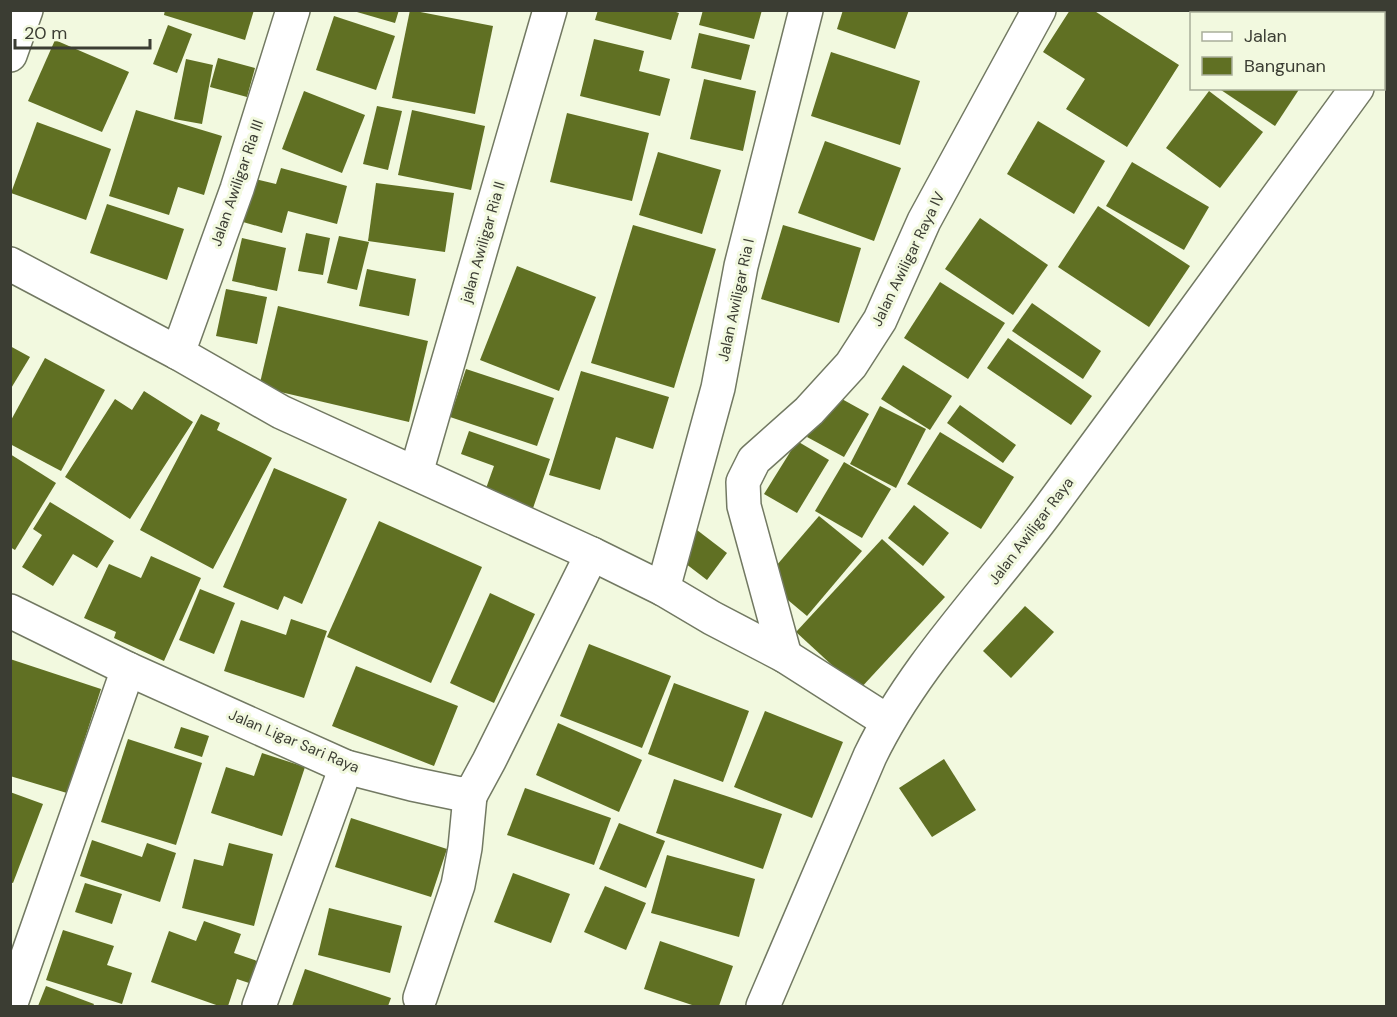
<svg xmlns="http://www.w3.org/2000/svg" width="1397" height="1017" font-family="'DM Sans',sans-serif">
  <rect width="100%" height="100%" fill="#f2f9df"/>
  <g fill="#607023">
    <path d="M165 10H254L245 40 164 15Z"/>
    <path d="M350 10H399L395 23Z"/>
    <path d="M410 10 493 26 475 114 392 98Z"/>
    <path d="M598 10H670L679 13 671 40 595 20Z"/>
    <path d="M703 10H762L754 39 699 25Z"/>
    <path d="M843 10H909L895 49 837 29Z"/>
    <path d="M1070 10H1093L1179 65 1127 147 1066 109 1085 79 1043 52Z"/>
    <path d="M1226 10H1289L1294 14H1224Z"/>
    <path d="M1344 10H1386V16L1384 22V14H1342Z"/>
    <path d="M334 16 395 36 376 90 316 70Z"/>
    <path d="M168 25 192 34 177 73 153 64Z"/>
    <path d="M699 33 750 45 741 80 691 68Z"/>
    <path d="M594 39 644 51 639 71 670 79 660 116 580 96Z"/>
    <path d="M55 40 129 72 102 132 28 101Z"/>
    <path d="M831 52 920 81 900 145 811 116Z"/>
    <path d="M218 58 255 68 247 97 210 87Z"/>
    <path d="M186 59 213 65 202 124 174 119Z"/>
    <path d="M704 79 756 91 743 151 690 139Z"/>
    <path d="M1218 88H1300L1275 126Z"/>
    <path d="M304 91 365 115 342 173 282 149Z"/>
    <path d="M1209 91 1263 132 1220 188 1166 148Z"/>
    <path d="M377 106 402 111 388 170 363 164Z"/>
    <path d="M136 110 222 136 204 195 178 187 169 215 109 196Z"/>
    <path d="M412 110 485 126 471 190 398 175Z"/>
    <path d="M567 113 649 133 632 201 550 182Z"/>
    <path d="M1038 121 1105 161 1074 214 1007 174Z"/>
    <path d="M37 122 111 149 86 220 11 193Z"/>
    <path d="M825 141 901 168 874 241 798 213Z"/>
    <path d="M658 152 721 170 702 234 639 215Z"/>
    <path d="M1132 162 1209 207 1184 250 1106 206Z"/>
    <path d="M281 168 347 186 337 224 288 211 282 233 243 222 255 179 276 184Z"/>
    <path d="M376 183 454 193 445 252 368 241Z"/>
    <path d="M107 204 184 229 167 280 90 253Z"/>
    <path d="M1098 206 1190 266 1149 327 1058 267Z"/>
    <path d="M980 218 1048 265 1013 315 945 269Z"/>
    <path d="M633 225 716 249 674 388 591 363Z"/>
    <path d="M783 225 861 248 839 323 761 299Z"/>
    <path d="M306 233 330 238 323 275 298 271Z"/>
    <path d="M339 236 369 242 357 290 327 283Z"/>
    <path d="M242 238 286 248 277 291 232 281Z"/>
    <path d="M517 266 596 297 559 391 480 360Z"/>
    <path d="M367 269 416 279 409 316 359 306Z"/>
    <path d="M940 282 1005 323 968 379 904 338Z"/>
    <path d="M226 289 267 297 257 344 216 336Z"/>
    <path d="M1032 303 1101 351 1083 379 1012 331Z"/>
    <path d="M278 306 428 341 409 422 259 387Z"/>
    <path d="M1008 338 1092 396 1071 425 987 368Z"/>
    <path d="M10 346 30 357 10 390Z"/>
    <path d="M45 358 105 390 61 471 10 444V422Z"/>
    <path d="M903 365 952 396 930 430 881 399Z"/>
    <path d="M466 369 554 398 537 446 450 417Z"/>
    <path d="M581 371 669 397 653 449 616 437 600 490 549 475Z"/>
    <path d="M144 391 193 422 130 519 65 477 115 399 132 410Z"/>
    <path d="M831 393 869 414 844 457 807 437Z"/>
    <path d="M960 405 1016 445 1003 463 947 423Z"/>
    <path d="M880 406 926 429 896 488 850 464Z"/>
    <path d="M201 414 220 423 217 430 272 458 213 569 140 530Z"/>
    <path d="M469 431 550 459 532 511 484 494 494 466 461 454Z"/>
    <path d="M940 432 1014 477 981 529 907 484Z"/>
    <path d="M797 441 829 460 797 513 764 494Z"/>
    <path d="M10 454 56 483 15 550 10 547Z"/>
    <path d="M844 462 891 489 862 538 815 511Z"/>
    <path d="M274 468 347 499 302 604 284 596 278 610 223 587Z"/>
    <path d="M50 502 114 541 97 568 73 554 53 586 22 567 42 535 33 529Z"/>
    <path d="M914 505 949 533 923 566 888 538Z"/>
    <path d="M819 516 862 551 807 616 764 580Z"/>
    <path d="M379 521 482 567 431 683 327 637Z"/>
    <path d="M697 530 727 553 707 580 677 557Z"/>
    <path d="M882 539 945 597 859 690 796 632Z"/>
    <path d="M151 556 201 578 164 661 114 638 116 632 84 618 109 564 141 578Z"/>
    <path d="M200 589 235 603 214 654 179 640Z"/>
    <path d="M490 593 535 614 494 703 450 683Z"/>
    <path d="M1025 606 1054 632 1011 678 983 651Z"/>
    <path d="M291 619 327 631 304 698 224 671 241 620 286 635Z"/>
    <path d="M589 644 671 676 642 748 560 716Z"/>
    <path d="M10 659 101 689 67 793 10 776Z"/>
    <path d="M356 666 458 706 434 766 332 726Z"/>
    <path d="M674 683 749 711 723 782 648 754Z"/>
    <path d="M765 711 843 742 812 818 734 787Z"/>
    <path d="M558 723 642 760 619 812 536 775Z"/>
    <path d="M181 727 209 736 202 757 174 748Z"/>
    <path d="M128 739 202 763 176 845 101 822Z"/>
    <path d="M262 753 305 767 282 836 211 813 226 767 254 776Z"/>
    <path d="M944 759 976 810 932 837 899 788Z"/>
    <path d="M674 779 782 814 763 869 656 833Z"/>
    <path d="M525 788 611 818 594 865 507 835Z"/>
    <path d="M10 792 43 804 13 883 10 882Z"/>
    <path d="M351 818 447 849 431 897 335 867Z"/>
    <path d="M619 823 665 841 646 888 599 869Z"/>
    <path d="M92 840 142 857 147 843 176 853 160 902 80 876Z"/>
    <path d="M229 843 273 854 254 926 182 908 194 859 223 866Z"/>
    <path d="M667 855 755 879 739 937 651 913Z"/>
    <path d="M513 873 570 894 551 943 494 922Z"/>
    <path d="M85 883 122 894 112 924 75 912Z"/>
    <path d="M605 886 646 903 626 950 584 932Z"/>
    <path d="M329 908 402 926 390 973 318 955Z"/>
    <path d="M204 921 241 934 234 953 260 962 252 984 237 979 228 1006H219L151 982 169 931 196 941Z"/>
    <path d="M63 930 114 946 107 965 132 973 122 1004 46 980Z"/>
    <path d="M660 941 733 966 719 1006H695L644 989Z"/>
    <path d="M305 969 391 998 388 1006H292Z"/>
    <path d="M46 986 94 1004 93 1006H38Z"/>
  </g>
  <g fill="none" stroke-linecap="round" stroke-linejoin="round">
    <g stroke="#727962" stroke-width="36">
      <g id="street">
        <path d="M10 55 26 10"/>
        <path d="M10 264 178 353 281 412 592 554 663 589 712 618 785 656 887 721"/>
        <path d="M178 353 237 189 293 10"/>
        <path d="M416 473 550 10"/>
        <path d="M663 589 718 388 741 266 806 10"/>
        <path d="M10 611 128 669 346 767 412 784 470 796 489 761 592 554"/>
        <path d="M785 656 744 506 743 482 754 460 809 411 851 365 880 320 924 221 1039 10"/>
        <path d="M420 998 458 885 465 848 470 796"/>
        <path d="M10 1006 128 669"/>
        <path d="M259 1006 346 767"/>
      </g>
    </g>
    <g stroke="#727962" stroke-width="36">
      <g id="secondary">
        <path d="M1384 47 1386 43"/>
        <path d="M763 1006 870 756C914 665 988 591 1048 510 1152 370 1254 229 1357 88"/>
      </g>
    </g>
    <use href="#street" stroke="#fff" stroke-width="33"/>
    <use href="#secondary" stroke="#fff" stroke-width="33"/>
  </g>
  <g text-anchor="middle" dominant-baseline="central" stroke-width="6" stroke-linejoin="round" paint-order="stroke">
    <g font-size="15" fill="#3b3d33" stroke="#f2f9df">
      <text transform="translate(237 183) rotate(-71)">Jalan Awiligar Ria III</text>
      <text transform="translate(483 242) rotate(-74)">jalan Awiligar Ria II</text>
      <text transform="translate(908 259) rotate(-64)">Jalan Awiligar Raya IV</text>
      <text transform="translate(736 300) rotate(-78)">Jalan Awiligar Ria I</text>
      <text transform="translate(1031 531) rotate(-53)">Jalan Awiligar Raya</text>
      <text transform="translate(294 741) rotate(23)">Jalan Ligar Sari Raya</text>
    </g>
  </g>
  <rect width="1397" height="1017" fill="none" stroke="#3b3d33" stroke-width="24"/>
  <rect x="1190" y="12" width="195" height="78" fill="#f2f9df" stroke="#a9ae9a" stroke-width="1.5"/>
  <rect x="1202" y="32" width="30" height="9" fill="#ffffff" stroke="#a9ae9a" stroke-width="1.5"/>
  <text x="1244" y="42" font-size="18" fill="#3b3d33">Jalan</text>
  <rect x="1202" y="57" width="30" height="18" fill="#607023" stroke="#a9ae9a" stroke-width="1.5"/>
  <text x="1244" y="72" font-size="18" fill="#3b3d33">Bangunan</text>
  <path d="M15 39v9h135v-9" fill="none" stroke="#3b3d33" stroke-width="3"/>
  <text x="24" y="39" font-size="18" fill="#3b3d33" stroke="#f2f9df" stroke-width="4.5" paint-order="stroke">20 m</text>
</svg>
